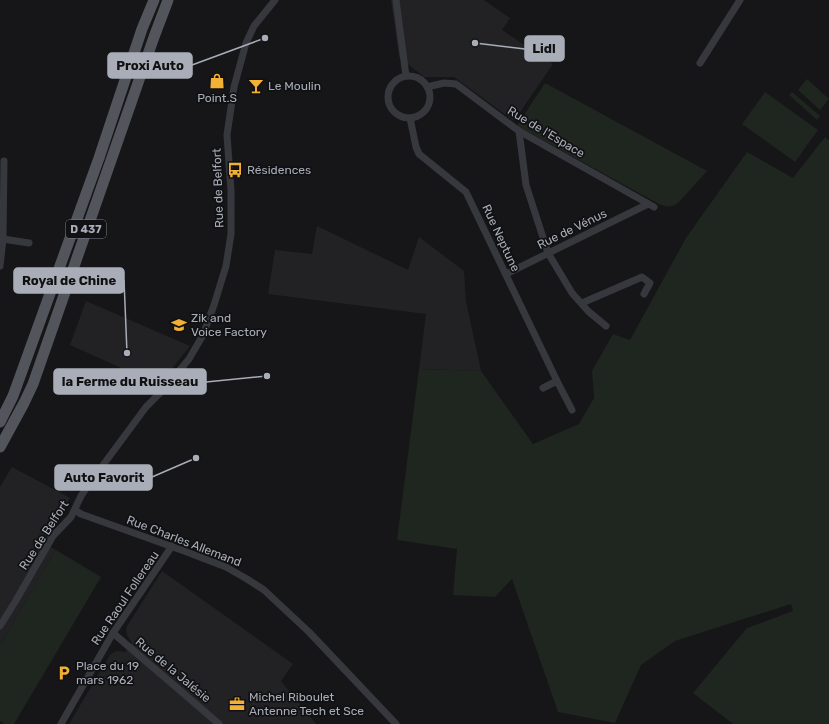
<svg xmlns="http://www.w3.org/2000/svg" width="829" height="724" font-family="Rubik,sans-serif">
  <rect width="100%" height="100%" fill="#161618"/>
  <g fill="#222225">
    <path d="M391 0H484L510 18 502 30 553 64 514 121 454 77H424L399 57Z"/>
    <path d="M317 226 408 270 419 237 464 271 466 301 481 371 419 369 426 314 268 294 275 250 312 254Z"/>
    <path d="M86 301 190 346 159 385 70 345Z"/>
    <path d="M12 467 70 498 45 544 56 550 0 645V487Z"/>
    <path d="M162 571 293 664 281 681 316 724H69L110 655 116 651 125 652 132 643 127 635 126 630 127 626Z"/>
  </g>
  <g fill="#1e261f">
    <path d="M807 79 829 99 820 110 798 90Z"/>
    <path d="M545 83 707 171 678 203C671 208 667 207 659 204L517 126Z"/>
    <path d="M765 92 818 130 795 162 742 124Z"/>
    <path d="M792 92 820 116 817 120 789 95Z"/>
    <path d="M825 137 829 140V724H733L693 693 747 628 793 611 791 604 675 641 641 665 615 723 558 712 512 579 495 597 453 595 457 549 397 540 419 369 481 371 533 444 579 424 594 398 592 371 613 334 630 340 686 238 747 152 793 178Z"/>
    <path d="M56 550 101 577 14 724H4L0 721V645Z"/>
  </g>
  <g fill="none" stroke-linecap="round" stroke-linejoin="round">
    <g stroke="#37383d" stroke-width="7">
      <path d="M396 0 406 76"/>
      <path d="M700 63 740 0"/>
      <circle cx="409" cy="97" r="21"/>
      <path d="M427 87 444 83 456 84 519 131 654 207"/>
      <path d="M410 118 416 147 419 154 466 192 557 381"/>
      <path d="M519 131 526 185 548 253 572 293 588 311 606 326"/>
      <path d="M3 239 29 243"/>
      <path d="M0 266 3 239 4 161"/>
      <path d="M506 274 648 204"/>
      <path d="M582 303 642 277 650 283 644 294"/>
      <path d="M543 388 557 381 572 410"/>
      <path d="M75 510 81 514 184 551 226 567 247 579 264 590 309 632 396 724"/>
      <path d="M0 626 15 602 53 536 71 517 81 496 89 484 146 407 163 390 189 359 203 335 214 305 226 266 231 234V190L227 135 234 87 246 43 254 26 275 0"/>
      <path d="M113 633 219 724"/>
      <path d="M61 724 113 633 172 546"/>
    </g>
    <g stroke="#53555c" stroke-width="11">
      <path d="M0 422 13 396 99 158 142 29 154 0"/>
      <path d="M0 447 24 403 33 384 154 37 168 0"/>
    </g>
  </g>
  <defs>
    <g id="shop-bare" transform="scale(1.2)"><path d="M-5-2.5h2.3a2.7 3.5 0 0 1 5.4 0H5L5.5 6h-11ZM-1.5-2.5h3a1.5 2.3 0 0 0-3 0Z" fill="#f2b134" stroke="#111113" stroke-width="2.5" paint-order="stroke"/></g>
    <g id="bar-bare" transform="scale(1.2)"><path d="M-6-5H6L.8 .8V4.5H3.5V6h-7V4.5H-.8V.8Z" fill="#f2b134" stroke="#111113" stroke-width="2.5" paint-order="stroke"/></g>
    <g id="bus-bare" transform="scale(1.2)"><path d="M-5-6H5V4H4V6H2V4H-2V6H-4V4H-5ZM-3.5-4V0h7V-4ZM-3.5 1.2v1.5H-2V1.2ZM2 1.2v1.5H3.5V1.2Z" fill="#f2b134" stroke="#111113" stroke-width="2.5" paint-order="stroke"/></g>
    <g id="school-bare" transform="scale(1.2)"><path d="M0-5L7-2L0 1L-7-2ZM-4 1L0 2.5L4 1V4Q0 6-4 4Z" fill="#f2b134" stroke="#111113" stroke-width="2.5" paint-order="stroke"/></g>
    <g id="parking-bare" transform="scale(1.2)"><path d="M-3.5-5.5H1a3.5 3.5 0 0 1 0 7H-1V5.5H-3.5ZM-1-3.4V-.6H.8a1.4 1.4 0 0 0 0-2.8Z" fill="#f2b134" stroke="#111113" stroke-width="2.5" paint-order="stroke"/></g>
    <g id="office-bare" transform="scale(1.2)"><path d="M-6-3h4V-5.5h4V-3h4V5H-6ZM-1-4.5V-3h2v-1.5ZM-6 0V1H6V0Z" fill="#f2b134" stroke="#111113" stroke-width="2.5" paint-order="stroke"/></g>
  </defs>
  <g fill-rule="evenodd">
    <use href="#shop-bare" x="217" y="81"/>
    <use href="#bar-bare" x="256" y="86"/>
    <use href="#bus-bare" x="235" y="170"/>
    <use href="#school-bare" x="179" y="325"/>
    <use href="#parking-bare" x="64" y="673"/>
    <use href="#office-bare" x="237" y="704"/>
  </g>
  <g text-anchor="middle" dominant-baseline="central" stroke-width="3.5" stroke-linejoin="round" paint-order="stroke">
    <rect fill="#111113" stroke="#7b7e86" stroke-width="1" x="66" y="220" width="40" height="18" rx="3"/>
    <g font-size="11" font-weight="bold" fill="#a8adb8">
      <text x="86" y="229">D 437</text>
    </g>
    <g font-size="12" fill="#a8adb8" stroke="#111113" text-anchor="start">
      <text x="268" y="86">Le Moulin</text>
      <text x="217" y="98" text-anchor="middle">Point.S</text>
      <text x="247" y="170">Résidences</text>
      <text x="191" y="318">Zik and<tspan x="191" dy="14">Voice Factory</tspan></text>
      <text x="76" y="666">Place du 19<tspan x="76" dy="14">mars 1962</tspan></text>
      <text x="249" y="697">Michel Riboulet<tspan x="249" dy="14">Antenne Tech et Sce</tspan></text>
    </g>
    <g font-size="12" fill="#a8adb8" stroke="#111113">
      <text transform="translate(546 132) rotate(31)">Rue de l'Espace</text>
      <text transform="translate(218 188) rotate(-92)">Rue de Belfort</text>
      <text transform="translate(572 229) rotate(-26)">Rue de Vénus</text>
      <text transform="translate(501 238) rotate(65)">Rue Neptune</text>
      <text transform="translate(44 535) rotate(-57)">Rue de Belfort</text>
      <text transform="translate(184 541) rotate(21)">Rue Charles Allemand</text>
      <text transform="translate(125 598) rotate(-56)">Rue Raoul Follereau</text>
      <text transform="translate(173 670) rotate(40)">Rue de la Jalésie</text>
    </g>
  </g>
  <path fill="none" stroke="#a8adb8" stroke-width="1.5" d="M475 43L525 49M265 38L192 65M127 353L124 280M267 376L206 382M196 458L152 477"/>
  <g fill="#a8adb8" stroke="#111113" stroke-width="1.5">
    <circle cx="475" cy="43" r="4"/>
    <circle cx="265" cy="38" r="4"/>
    <circle cx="127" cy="353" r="4"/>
    <circle cx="267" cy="376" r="4"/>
    <circle cx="196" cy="458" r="4"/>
  </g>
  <g fill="#a8adb8" stroke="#a8adb8" stroke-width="1.5">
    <rect x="525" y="36" width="39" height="25" rx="4"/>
    <rect x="108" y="53" width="84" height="25" rx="4"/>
    <rect x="14" y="268" width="110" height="25" rx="4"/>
    <rect x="54" y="369" width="152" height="25" rx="4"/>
    <rect x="55" y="465" width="97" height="25" rx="4"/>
  </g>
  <g font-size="13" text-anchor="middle" font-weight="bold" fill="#111">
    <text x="544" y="53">Lidl</text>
    <text x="150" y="70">Proxi Auto</text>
    <text x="69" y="285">Royal de Chine</text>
    <text x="130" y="386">la Ferme du Ruisseau</text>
    <text x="104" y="482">Auto Favorit</text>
  </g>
</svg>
